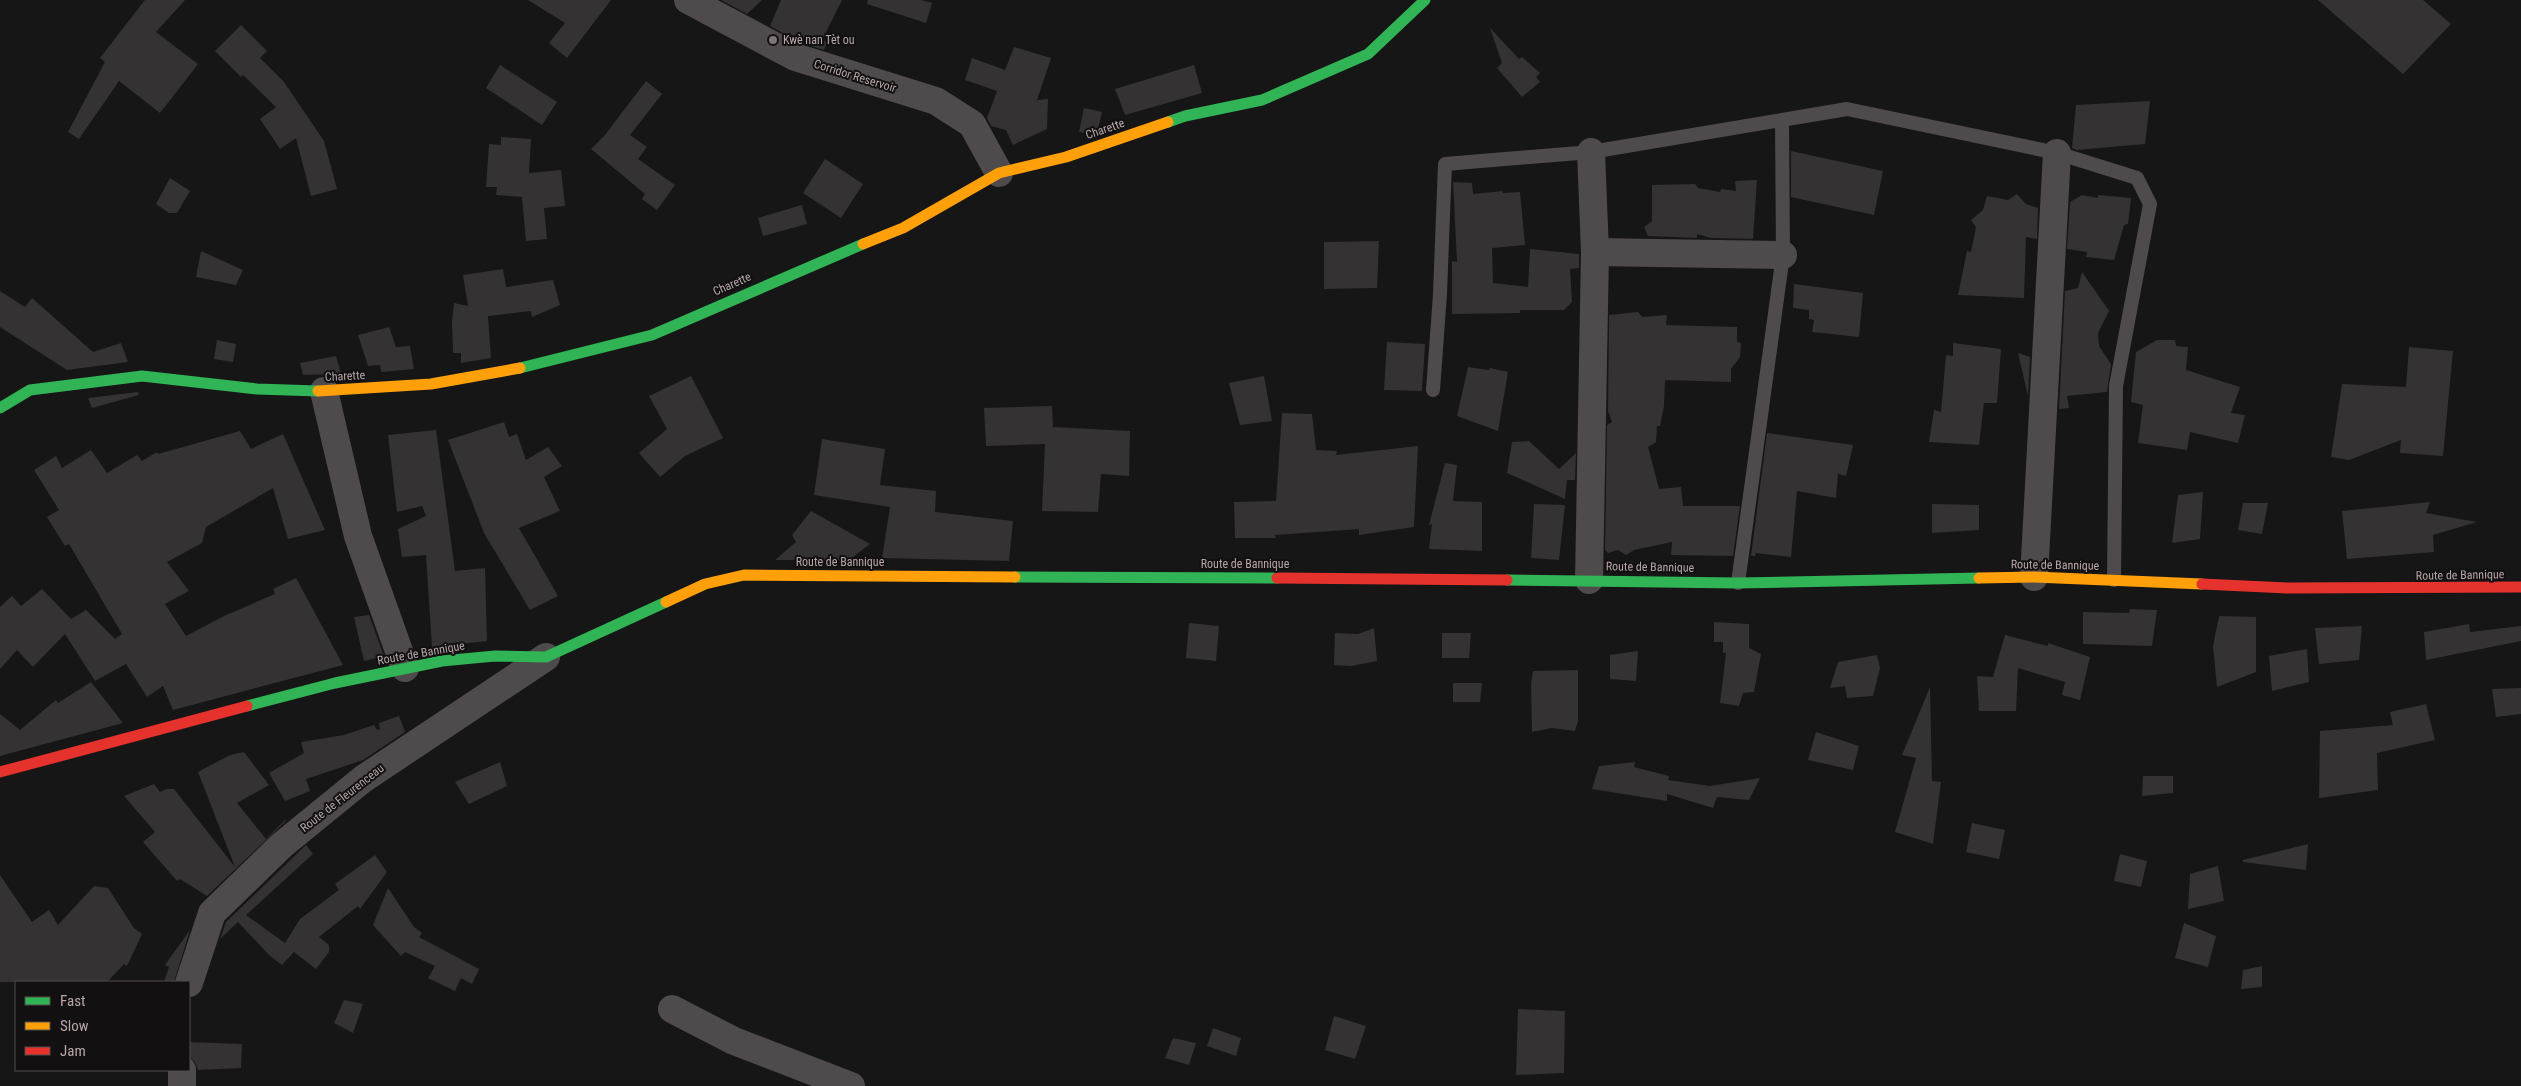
<svg xmlns="http://www.w3.org/2000/svg" width="2521" height="1086" font-family="'Roboto Condensed',sans-serif">
  <rect width="100%" height="100%" fill="#161616"/>
  <g fill="#343232">
    <path d="M145 0H185L156 32 198 64 160 113 119 81 79 139 68 132 105 62 100 58Z"/>
    <path d="M528 0H611L567 58 549 43 565 23Z"/>
    <path d="M721 0H762L747 14Z"/>
    <path d="M781 0H842L822 40 827 42 824 50 801 43 770 26Z"/>
    <path d="M868 0H921L932 3 926 23 867 4Z"/>
    <path d="M2318 0H2423L2451 24 2403 74Z"/>
    <path d="M241 25 267 51 260 58 284 82 324 141 337 189 311 196 296 138 280 149 260 119 276 107 243 75 241 77 215 51Z"/>
    <path d="M1490 28 1519 59 1522 57 1540 73 1536 77 1540 82 1522 97 1497 68 1502 63Z"/>
    <path d="M1014 47 1051 58 1037 100 1048 99 1047 129 1013 145 1006 130 991 126 987 118 997 91 965 80 972 58 1005 70Z"/>
    <path d="M500 65 557 102 542 125 486 88Z"/>
    <path d="M1194 65 1202 93 1125 115 1115 89Z"/>
    <path d="M646 81 662 94 630 135 647 147 638 159 675 185 657 210 642 199 645 194 591 149 605 135Z"/>
    <path d="M2150 101 2145 144 2077 150 2072 148 2076 105Z"/>
    <path d="M1084 108 1102 112 1098 129 1086 133 1079 132Z"/>
    <path d="M501 137 531 139 529 173 561 170 565 206 544 208 547 239 526 241 522 197 496 195 497 187H486L489 144 501 145Z"/>
    <path d="M1791 151 1883 171 1874 215 1791 197Z"/>
    <path d="M825 159 863 184 841 218 803 193Z"/>
    <path d="M170 178 190 191 177 213H169L156 204Z"/>
    <path d="M1757 180 1753 239 1711 238 1697 234V238L1648 236 1644 227 1652 221V185L1695 184 1698 188 1720 192 1721 189 1736 191 1735 181Z"/>
    <path d="M1453 182 1472 183 1473 194 1503 191V193L1520 192 1525 245 1492 248 1493 283 1528 287 1530 249 1579 254V268L1570 269 1572 302 1564 310H1520V313L1452 314V261L1457 262Z"/>
    <path d="M2017 194 2026 204 2038 208 2037 239 2026 237 2024 298 1958 295 1967 251 1971 252 1976 227 1971 220 1983 210 1987 196 2008 200Z"/>
    <path d="M2082 195 2098 198V195L2131 198 2128 224 2124 225 2114 260 2086 257 2087 252 2067 249 2070 202Z"/>
    <path d="M802 205 807 224 763 236 758 218Z"/>
    <path d="M1379 241 1377 288 1324 289V242Z"/>
    <path d="M201 251 243 270 236 285 196 277Z"/>
    <path d="M503 269 506 287 553 280 560 305 532 317 531 311 488 316 491 358 461 363V353H453L452 322 454 303 468 306 463 275Z"/>
    <path d="M2082 272 2109 311 2098 333 2099 346 2111 364 2107 392 2067 396 2069 408 2059 409 2065 291 2078 288Z"/>
    <path d="M1794 284 1863 293 1859 337 1812 332 1814 320 1809 319V310L1793 308Z"/>
    <path d="M0 291 25 307 32 298 93 352 121 343 128 362 67 370 0 327Z"/>
    <path d="M1638 312 1642 317 1667 315 1666 325 1737 327V342L1741 343 1740 357 1731 369V382L1665 380 1664 406 1660 426H1657L1656 442 1648 447 1659 489 1681 487 1683 506H1740L1733 556 1671 555 1672 542 1634 550 1626 555 1618 550 1608 553 1605 550 1607 425 1612 422 1608 411 1609 315Z"/>
    <path d="M389 327 396 347 410 346 414 369 381 372 380 365 368 366 358 335Z"/>
    <path d="M217 340 236 344 233 362 214 359Z"/>
    <path d="M2157 340H2175L2176 346 2188 347 2186 370 2240 387 2231 413 2245 415 2238 443 2190 432 2187 450 2138 443 2143 405 2131 402 2136 352Z"/>
    <path d="M1387 342 1425 344 1422 391 1384 390Z"/>
    <path d="M1953 343 2001 349 1997 403H1984L1979 445 1929 442 1934 410 1941 412 1946 355 1953 356Z"/>
    <path d="M2409 347 2453 351 2443 456 2400 453 2401 440 2349 460 2331 457 2342 384 2406 387Z"/>
    <path d="M2018 353 2030 357 2028 396Z"/>
    <path d="M336 356 341 374 303 375 300 363Z"/>
    <path d="M1468 367 1489 370 1490 368 1508 372 1498 431 1457 416Z"/>
    <path d="M691 376 723 438 685 456 660 477 639 453 667 429 649 396Z"/>
    <path d="M1264 376 1272 421 1240 425 1229 383Z"/>
    <path d="M138 392 139 395 92 408 88 398Z"/>
    <path d="M1052 406 1053 427 1130 431 1129 476 1101 474 1098 512 1042 511 1045 444 986 446 984 408Z"/>
    <path d="M1282 413 1312 414 1316 450 1337 451 1336 455 1418 446 1414 527 1359 535V529L1275 535 1276 538H1235L1234 502 1276 501Z"/>
    <path d="M504 422 509 437 517 434 526 460 548 447 562 466 544 477 560 511 519 528 558 596 530 610 484 533 448 440Z"/>
    <path d="M436 430 455 571 485 568 487 641 432 647 426 555 402 557 398 529 426 516 422 506 397 512 388 435Z"/>
    <path d="M240 431 251 449 283 434 325 530 288 539 273 488 206 527 202 543 167 562 189 591 165 604 186 636 224 616 275 594 273 589 296 578 343 665 173 710 163 686 147 697 126 664 95 681 65 634 33 667 17 650 0 669V607L12 596 21 606 42 589 71 619 86 610 115 639 122 634 69 544 65 546 47 517 59 510 34 470 56 456 62 468 91 450 107 473 137 455 142 461 157 452 158 454Z"/>
    <path d="M1767 433 1853 445 1846 476 1838 474 1836 498 1797 491 1791 557 1755 553 1756 556H1751Z"/>
    <path d="M822 439 885 449 880 485 936 491 935 512 1013 521 1009 561 882 558 890 507 814 495Z"/>
    <path d="M1529 441 1559 469 1576 453 1575 480H1567L1565 499 1507 473 1512 442Z"/>
    <path d="M1445 463 1457 465 1453 501 1482 502V551L1429 549 1432 524 1429 525Z"/>
    <path d="M2203 492 2200 539 2172 543 2178 495Z"/>
    <path d="M2430 502 2426 513 2477 522 2433 535 2434 552 2347 559 2342 511Z"/>
    <path d="M2243 503H2268L2262 534 2238 530Z"/>
    <path d="M1534 504 1565 505 1559 560 1531 558Z"/>
    <path d="M1932 504 1979 505V530L1932 533Z"/>
    <path d="M811 511 870 544 849 560H775L796 542 792 535Z"/>
    <path d="M2130 609 2157 610 2152 646 2083 644V612L2129 613Z"/>
    <path d="M369 615 384 656 364 661 354 617Z"/>
    <path d="M2219 616 2256 617V672L2217 687 2213 646Z"/>
    <path d="M1714 622 1749 624V648L1761 654 1754 692 1743 693 1739 706 1720 703 1726 653H1723V642H1714Z"/>
    <path d="M1189 623 1219 626 1216 661 1186 658Z"/>
    <path d="M2469 624 2470 632 2521 626V641L2426 660 2424 632Z"/>
    <path d="M2362 626 2359 660 2319 664 2315 628Z"/>
    <path d="M1374 628 1377 661 1351 666 1334 665 1335 633 1358 634Z"/>
    <path d="M1442 633H1471L1469 658H1442Z"/>
    <path d="M2005 635 2048 646V643L2090 657 2080 700 2062 695 2065 682 2018 668 2016 711H1979L1977 676 1993 677Z"/>
    <path d="M2307 649 2309 682 2272 691 2269 656Z"/>
    <path d="M1638 651 1636 681 1610 679V655Z"/>
    <path d="M1877 655 1880 668 1873 696 1847 698 1845 686 1830 688 1838 662Z"/>
    <path d="M1578 670V721L1575 731 1552 728 1532 732 1531 683 1533 671Z"/>
    <path d="M91 682 123 723 0 756V714L20 730 56 700 58 703Z"/>
    <path d="M1453 683H1482L1480 702H1453Z"/>
    <path d="M1930 687 1932 781 1941 782 1933 844 1895 832 1916 758 1902 755Z"/>
    <path d="M2521 688V714L2496 717 2492 689Z"/>
    <path d="M2426 704 2435 740 2377 753 2378 790 2319 798 2320 731 2393 725 2390 712Z"/>
    <path d="M399 716 405 732 363 760 306 779 310 791 285 801 269 773 304 753 301 742 344 735 374 725 377 730 380 729 379 723Z"/>
    <path d="M1816 732 1859 746 1853 770 1808 760Z"/>
    <path d="M244 752 269 785 237 803 266 839 285 820 286 821 207 896 180 879 177 881 143 842 155 832 124 796 154 784 160 792 167 789H174L235 867 198 772 230 755Z"/>
    <path d="M500 762 507 786 469 804 455 782Z"/>
    <path d="M1635 762 1634 767 1669 776 1668 780 1710 786 1760 778 1749 800 1717 797 1713 808 1667 794V801L1592 789 1599 766Z"/>
    <path d="M2143 776H2173V793L2142 796Z"/>
    <path d="M1972 823 2005 830 1999 859 1966 852Z"/>
    <path d="M2308 844 2306 870 2243 862V860Z"/>
    <path d="M306 845 313 854 246 915 285 943 300 919 339 890 335 884 375 855 387 872 360 909 358 906 319 937 329 945V952L316 969 294 952 282 965 269 955 238 922 220 939 226 922Z"/>
    <path d="M2120 854 2147 861 2141 887 2114 881Z"/>
    <path d="M2218 866 2224 901 2188 909 2190 874Z"/>
    <path d="M0 875 32 922 49 910 58 925 94 886 108 888 134 928 142 934 127 966 124 964 107 982H0Z"/>
    <path d="M388 888 414 927 422 933 419 937 479 969 472 984 461 978 455 991 428 978 435 966 405 952 401 956 373 925Z"/>
    <path d="M2184 923 2216 936 2208 967 2175 958Z"/>
    <path d="M190 930 174 982H164L169 967 165 965Z"/>
    <path d="M2262 966V987L2241 989 2243 970Z"/>
    <path d="M344 1000 363 1004 353 1033 334 1023Z"/>
    <path d="M1518 1009 1565 1011 1564 1073 1516 1075Z"/>
    <path d="M1334 1016 1366 1026 1355 1059 1325 1050Z"/>
    <path d="M1213 1028 1241 1038 1236 1056 1207 1046Z"/>
    <path d="M1173 1038 1196 1043 1189 1065 1165 1058Z"/>
    <path d="M189 1042 242 1044 241 1068 198 1070 195 1062 189 1056Z"/>
  </g>
  <g fill="none" stroke-linecap="round" stroke-linejoin="round">
    <g stroke="#4f4a4b" stroke-width="14">
      <path d="M1433 390 1440 294 1445 164 1591 152 1847 109 2057 153 2137 178 2150 204 2116 386 2114 580"/>
      <path d="M1738 583 1783 255 1782 121"/>
    </g>
    <g stroke="#4f4a4b" stroke-width="28">
      <path d="M688 0 795 57 936 101 972 124 999 173"/>
      <path d="M1595 252 1783 255"/>
      <path d="M324 391 358 536 405 668"/>
      <path d="M2034 577 2057 153"/>
      <path d="M1589 580 1595 252 1591 152"/>
      <path d="M189 983 212 913 282 845 363 779 546 657"/>
      <path d="M672 1009 734 1041 851 1086"/>
      <path d="M182 1070V1086"/>
    </g>
    <g stroke="#30b455" stroke-width="11">
      <path d="M1168 122 1185 116 1262 100 1368 54 1425 0"/>
      <path d="M520 368 652 335 863 244"/>
      <path d="M0 408 30 390 142 376 257 389 318 391"/>
      <path d="M1015 577 1277 578"/>
      <path d="M1507 580 1738 583 1979 578"/>
      <path d="M247 706 335 683 442 661 495 656 546 657 666 602"/>
    </g>
    <g stroke="#ff9f0a" stroke-width="11">
      <path d="M863 244 903 228 999 173 1066 157 1168 122"/>
      <path d="M318 391 431 384 520 368"/>
      <path d="M1979 578 2034 577 2202 584"/>
      <path d="M666 602 705 584 744 575 1015 577"/>
    </g>
    <g stroke="#e5322d" stroke-width="11">
      <path d="M1277 578 1507 580"/>
      <path d="M2202 584 2287 588 2521 587"/>
      <path d="M0 772 247 706"/>
    </g>
  </g>
  <circle fill="#7f7476" stroke="#121010" stroke-width="2" cx="773" cy="40" r="5"/>
  <g text-anchor="middle" dominant-baseline="central" stroke-width="4" stroke-linejoin="round" paint-order="stroke">
    <g font-size="12" fill="#b7a7a9" stroke="#121010" text-anchor="start">
      <text x="783" y="40">Kwè nan Tèt ou</text>
    </g>
    <g font-size="12" fill="#b7a7a9" stroke="#121010">
      <text transform="translate(855 76) rotate(17)">Corridor Reservoir</text>
      <text transform="translate(1105 129) rotate(-19)">Charette</text>
      <text transform="translate(732 284) rotate(-24)">Charette</text>
      <text transform="translate(345 376) rotate(-3)">Charette</text>
      <text x="840" y="562">Route de Bannique</text>
      <text x="1245" y="564">Route de Bannique</text>
      <text transform="translate(2055 565) rotate(1)">Route de Bannique</text>
      <text transform="translate(1650 567) rotate(1)">Route de Bannique</text>
      <text transform="translate(2460 575) rotate(-1)">Route de Bannique</text>
      <text transform="translate(421 653) rotate(-10)">Route de Bannique</text>
      <text transform="translate(342 798) rotate(-38)">Route de Fleurenceau</text>
    </g>
  </g>
  <rect x="15" y="981" width="175" height="90" fill="#121010" stroke="#544c4d"/>
  <rect x="25" y="997" width="25" height="8" fill="#30b455" stroke="#544c4d"/>
  <text x="60" y="1006" font-size="15" fill="#b7a7a9">Fast</text>
  <rect x="25" y="1022" width="25" height="8" fill="#ff9f0a" stroke="#544c4d"/>
  <text x="60" y="1031" font-size="15" fill="#b7a7a9">Slow</text>
  <rect x="25" y="1047" width="25" height="8" fill="#e5322d" stroke="#544c4d"/>
  <text x="60" y="1056" font-size="15" fill="#b7a7a9">Jam</text>
</svg>
